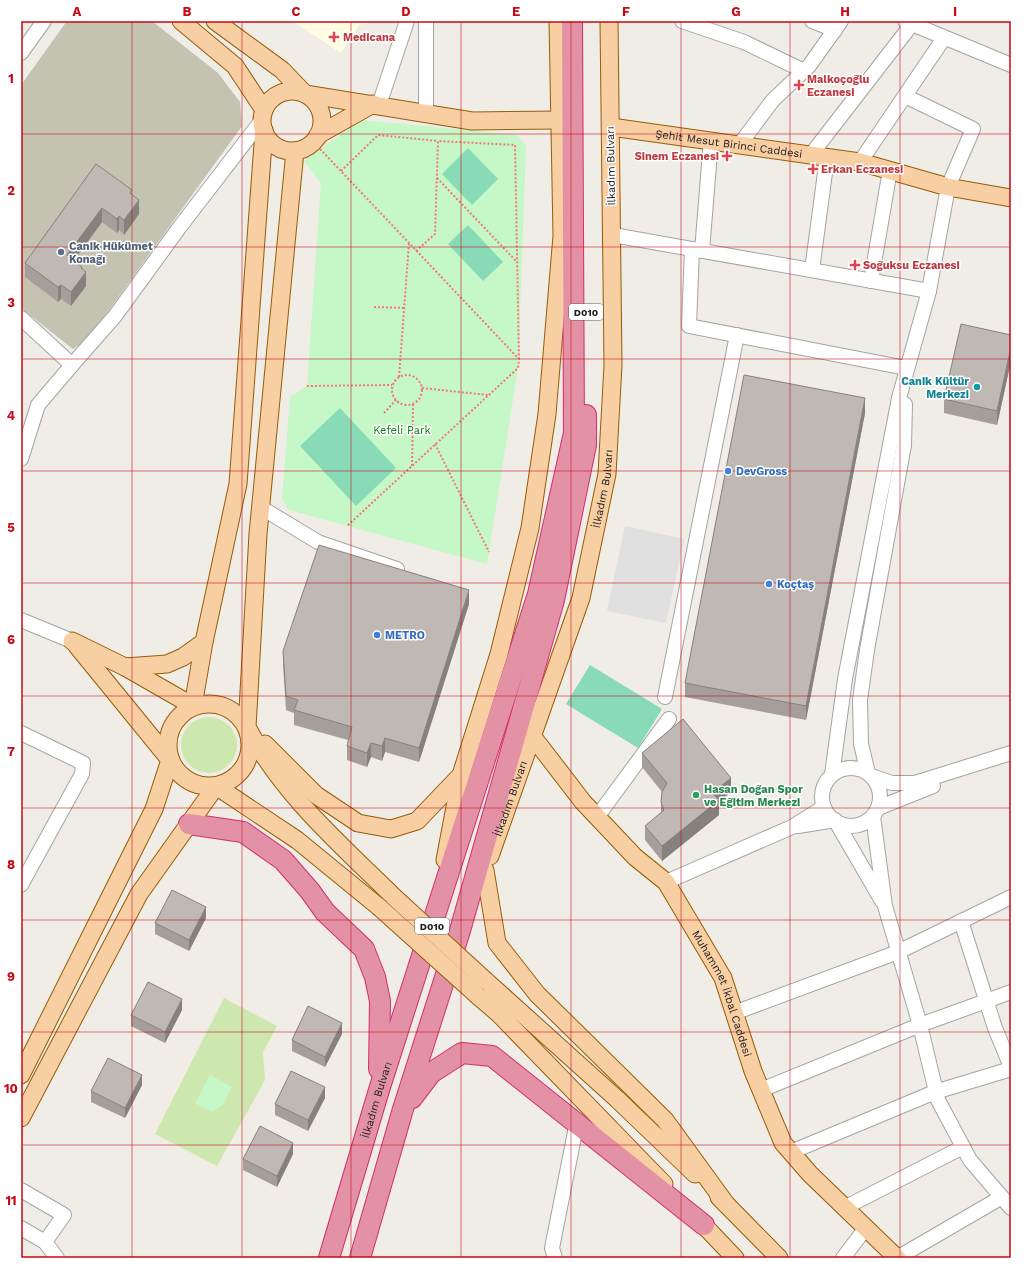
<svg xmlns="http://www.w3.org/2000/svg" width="1032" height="1279" font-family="'Work Sans',sans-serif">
  <rect width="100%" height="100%" fill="#f0ece6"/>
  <path fill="#fefce1" d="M292 21H362L341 53Z"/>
  <path fill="#c4c3b2" d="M67 21H152L218 73 240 102 242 126 88 339 73 349 21 308V85Z"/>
  <g fill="#cee7af">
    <circle cx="209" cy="745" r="28"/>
    <path d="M224 998 277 1026 263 1052 265 1080 217 1166 155 1134Z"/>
  </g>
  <g fill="#c6f7c7">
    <path d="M361 120 517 135 526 146 518 368 487 564 289 510 282 499 290 397 307 386 321 183 304 161Z"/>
    <path d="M210 1075 232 1087 223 1105 212 1112 195 1103Z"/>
  </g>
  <g fill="#88dbb6">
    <path d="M468 148 498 179 472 205 442 174Z"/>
    <path d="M468 225 503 262 483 281 448 244Z"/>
    <path d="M340 408 396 468 356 506 300 446Z"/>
    <path d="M590 665 662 709 638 748 566 704Z"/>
  </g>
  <path fill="#e0e0e0" d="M625 526 684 539 666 623 607 611Z"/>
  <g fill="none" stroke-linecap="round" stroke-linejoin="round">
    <g stroke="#a4a4a4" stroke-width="16">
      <g id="minor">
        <path d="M682 21 744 42 804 71"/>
        <path d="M812 21 835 30"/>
        <path d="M905 21 1011 65"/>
        <path d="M21 53 44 21"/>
        <path d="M379 105 407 21"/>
        <path d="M426 113V21"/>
        <path d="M740 144 773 100 809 66 841 21"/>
        <path d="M810 156 912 24"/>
        <path d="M860 162 944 38"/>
        <path d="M613 235 929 291"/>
        <path d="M692 249 689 326 906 368"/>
        <path d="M702 251 711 140"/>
        <path d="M812 270 827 158"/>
        <path d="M871 281 890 170"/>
        <path d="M21 318 72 365 115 316 179 228 262 120"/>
        <path d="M21 459 38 405 72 365"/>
        <path d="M260 507 318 542 397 569"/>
        <path d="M21 620 72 641"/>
        <path d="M665 697 737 335"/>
        <path d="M21 733 83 763 82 774 21 885"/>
        <circle cx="851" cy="797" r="29"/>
        <path d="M868 773 861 744 860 700 867 650 904 445 905 404"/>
        <path d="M832 775 845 679 899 398 929 291 948 187 973 129 905 96"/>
        <path d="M871 776 892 783H915L1011 753"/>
        <path d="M878 808 933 786"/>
        <path d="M873 816 885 906 920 1025 938 1100 970 1160 1011 1208"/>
        <path d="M597 817 669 719"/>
        <path d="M798 826 835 820 882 901"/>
        <path d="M666 882 792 827 824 807"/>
        <path d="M961 921 995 1028 1011 1067"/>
        <path d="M734 1013 898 952 1011 897"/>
        <path d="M761 1090 920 1025 1011 992"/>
        <path d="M791 1152 935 1092 1011 1069"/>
        <path d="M21 1190 64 1215 45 1242"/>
        <path d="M844 1208 963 1147"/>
        <path d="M21 1228 45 1242 57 1258"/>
        <path d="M555 1258 552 1248 577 1122"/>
        <path d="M843 1258 865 1229"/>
        <path d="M897 1258 1002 1197"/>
      </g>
    </g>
    <g stroke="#955d06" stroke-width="19">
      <g id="major">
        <path d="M181 21 235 66 264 110"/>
        <path d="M215 21 282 70 305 94 472 121 560 120"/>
        <circle cx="292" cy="121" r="30"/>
        <path id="s1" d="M611 127 860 162 948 187 1011 198"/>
        <path d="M318 135 373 104"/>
        <path d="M295 151 258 534 247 727C282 794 340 844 394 897"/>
        <path d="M72 641 125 667 193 706 204 642 238 484 264 130"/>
        <path d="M125 667 167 664 183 657 204 642"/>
        <circle cx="209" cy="745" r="41"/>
        <path id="s2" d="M533 737 583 802 635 857 666 882 723 978 753 1071 783 1143 810 1174 897 1258"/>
        <path d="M265 744 316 795 358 823 391 829 417 821 461 775"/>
        <path id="s3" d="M490 856 581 598 607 474 613 365 609 21"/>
        <path d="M445 860 461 775 499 654 530 528 547 414 562 236 558 21"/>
        <path d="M485 870 497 943 537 994 665 1120 726 1204"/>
        <path d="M486 981 617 1099 695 1174"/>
        <path d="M478 996 499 1014 664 1184"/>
        <path d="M21 1075 154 809 170 760 77 646"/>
        <path d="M21 1118 139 894 216 786 297 840 379 907"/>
        <path d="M719 1197 779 1258"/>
        <path d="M695 1216 735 1258"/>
      </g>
    </g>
    <g stroke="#d42d71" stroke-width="22">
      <g id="highway">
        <path d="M189 824 243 832 283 860 310 891 325 912 364 949 375 977 380 1001 379 1069"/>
        <path d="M412 1098 431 1073 462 1053 492 1056 704 1225"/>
        <path id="s4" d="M329 1258 379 1090 538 594 574 433 572 21"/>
        <path d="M360 1258 403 1109 459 934 554 600 586 445V415"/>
      </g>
    </g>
    <g stroke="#f47873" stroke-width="2" stroke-dasharray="2 2" stroke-linecap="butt">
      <path d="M320 149 519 359 518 368 347 526"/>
      <path d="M341 171 378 135 438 141"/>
      <path d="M437 178 516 261"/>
      <path d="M416 251 435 234 438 141 515 145 519 359"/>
      <path d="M374 307 404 308"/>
      <circle cx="407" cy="390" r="15"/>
      <path d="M399 377 409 243"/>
      <path d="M307 386 392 385"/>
      <path d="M422 388 488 395"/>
      <path d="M384 413 396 400"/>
      <path d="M435 444 489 552"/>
      <path d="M412 466 413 404"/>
    </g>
    <use href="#minor" stroke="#fff" stroke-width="14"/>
    <use href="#major" stroke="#f8cea3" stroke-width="17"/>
    <use href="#highway" stroke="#e392a6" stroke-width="20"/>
    <g stroke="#955d06" stroke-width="19" stroke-linecap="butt">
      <g id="major-bridge">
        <path d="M394 897 486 981"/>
        <path d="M379 907 478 996"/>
      </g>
    </g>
    <use href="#major-bridge" stroke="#f8cea3" stroke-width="17"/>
  </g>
  <g fill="#a59e9a">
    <path d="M96 164 132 194 139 214 124 235 119 230 117 233 102 222 74 260 82 269 86 286 71 306 61 299 58 302 25 277V263Z"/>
    <path d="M1011 335V361L997 425 944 413V399Z"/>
    <path d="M865 413 806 720 685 697V683Z"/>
    <path d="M469 604 419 762 385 752 382 761 371 757 367 767 347 760V746L348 740 294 725V713L286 710 283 665V651Z"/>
    <path d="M642 753 731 792 719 802V815L662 861 645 840V826L661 813V802L662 792 642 767Z"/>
    <path d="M206 918 189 951 155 934V923Z"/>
    <path d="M182 1010 165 1043 131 1026V1015Z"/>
    <path d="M342 1034 325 1067 292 1051V1040Z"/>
    <path d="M142 1085 125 1118 91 1102V1091Z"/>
    <path d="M325 1098 308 1131 275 1115V1104Z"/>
    <path d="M293 1154 277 1187 243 1170V1159Z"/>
  </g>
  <g fill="#86817d">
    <path d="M139 200V214L124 235V220Z"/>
    <path d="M102 208V222L67 270V255Z"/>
    <path d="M119 216V230L117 233V219Z"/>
    <path d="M82 267V276L86 272V286L71 306V292L81 268Z"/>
    <path d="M61 285V299L58 302V287Z"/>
    <path d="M1011 347V361L997 425V411Z"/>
    <path d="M865 398V413L806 720V706Z"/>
    <path d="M469 590V604L419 762V748Z"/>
    <path d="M385 738V752L382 761V746Z"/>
    <path d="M371 743V757L367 767V753Z"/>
    <path d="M731 778V792L719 802V815L662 861V846L712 793Z"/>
    <path d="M206 907V918L189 951V940Z"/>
    <path d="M182 999V1010L165 1043V1032Z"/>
    <path d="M342 1023V1034L325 1067V1057Z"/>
    <path d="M142 1075V1085L125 1118V1108Z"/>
    <path d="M325 1087V1098L308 1131V1120Z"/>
    <path d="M293 1143V1154L277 1187V1176Z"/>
  </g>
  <g fill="#c0b8b3" stroke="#86817d">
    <path d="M96 164 132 190 130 193 139 200 124 220 119 216 117 219 102 208 67 255 82 267 81 268 86 272 71 292 61 285 58 287 25 263Z"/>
    <path d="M961 324 1011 335V347L997 411 944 399Z"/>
    <path d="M744 375 865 398 806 706 685 683Z"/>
    <path d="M319 545 469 590 419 748 385 738 382 746 371 743 367 753 347 746 352 727 294 710 298 700 286 696 283 651Z"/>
    <path d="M683 719 731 778 712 793 719 800 662 846 645 826 664 810 661 802 662 792 667 783 642 753Z"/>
    <path d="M172 890 206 907 189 940 155 923Z"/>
    <path d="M148 982 182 999 165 1032 131 1015Z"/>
    <path d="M308 1006 342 1023 325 1057 292 1040Z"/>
    <path d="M108 1058 142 1075 125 1108 91 1091Z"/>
    <path d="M291 1071 325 1087 308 1120 275 1104Z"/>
    <path d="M260 1126 293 1143 277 1176 243 1159Z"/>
  </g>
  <path fill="none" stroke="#c70914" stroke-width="1" stroke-opacity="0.55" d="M132 21V1258M242 21V1258M351 21V1258M461 21V1258M571 21V1258M681 21V1258M790 21V1258M900 21V1258M21 134H1011M21 247H1011M21 359H1011M21 471H1011M21 583H1011M21 696H1011M21 808H1011M21 920H1011M21 1032H1011M21 1145H1011"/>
  <g fill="#e0444e" stroke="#fff" stroke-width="1.5">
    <path d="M332 31h4v4h4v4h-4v4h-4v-4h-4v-4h4z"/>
    <path d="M797 79h4v4h4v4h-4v4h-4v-4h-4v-4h4z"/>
    <path d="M725 150h4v4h4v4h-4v4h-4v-4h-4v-4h4z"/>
    <path d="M811 163h4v4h4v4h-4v4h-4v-4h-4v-4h4z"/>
    <path d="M853 259h4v4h4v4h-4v4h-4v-4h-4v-4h4z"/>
  </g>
  <circle fill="#5c6f8a" stroke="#fff" stroke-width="1.5" cx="61" cy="252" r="4"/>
  <circle fill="#0f9aa8" stroke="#fff" stroke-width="1.5" cx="977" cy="387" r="4"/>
  <g fill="#3f7fe0" stroke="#fff" stroke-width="1.5">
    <circle cx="728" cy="471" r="4"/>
    <circle cx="769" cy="584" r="4"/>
    <circle cx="377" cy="635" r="4"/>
  </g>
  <circle fill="#2e9e5b" stroke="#fff" stroke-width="1.5" cx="696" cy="795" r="4"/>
  <g text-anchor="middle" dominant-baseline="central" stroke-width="3" stroke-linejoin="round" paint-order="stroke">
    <g fill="#fff" stroke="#636363" stroke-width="1">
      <rect x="569" y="304" width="34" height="16" rx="3"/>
      <rect x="415" y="918" width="34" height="16" rx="3"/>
    </g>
    <g font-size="10" font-weight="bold" fill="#202020">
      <text x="586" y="312">D010</text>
      <text x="432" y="926">D010</text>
    </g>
    <g font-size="11" font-weight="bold" fill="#be3a42" stroke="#fff" text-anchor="start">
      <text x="343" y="37">Medicana</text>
      <text x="807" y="79">Malkoçoğlu<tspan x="807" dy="13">Eczanesi</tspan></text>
      <text x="719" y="156" text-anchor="end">Sinem Eczanesi</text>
      <text x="821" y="169">Erkan Eczanesi</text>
      <text x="863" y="265">Soğuksu Eczanesi</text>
    </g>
    <g font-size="11" fill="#202020" stroke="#fff">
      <text stroke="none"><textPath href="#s1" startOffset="119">Şehit Mesut Birinci Caddesi</textPath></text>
      <text transform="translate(611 166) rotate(-91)">İlkadım Bulvarı</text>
      <text stroke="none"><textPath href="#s3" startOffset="385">İlkadım Bulvarı</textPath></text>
      <text stroke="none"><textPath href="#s3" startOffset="61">İlkadım Bulvarı</textPath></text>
      <text stroke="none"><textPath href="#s2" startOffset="323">Muhammet İkbal Caddesi</textPath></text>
      <text stroke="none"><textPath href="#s4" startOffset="165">İlkadım Bulvarı</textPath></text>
    </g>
    <g font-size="11" font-weight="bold" fill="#4e5e75" stroke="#fff" text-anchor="start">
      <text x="69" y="246">Canik Hükümet<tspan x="69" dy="13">Konağı</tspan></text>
    </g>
    <g font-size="11" font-weight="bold" fill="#0d838f" stroke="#fff" text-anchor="end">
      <text x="969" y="381">Canik Kültür<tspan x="969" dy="13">Merkezi</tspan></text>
    </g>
    <g font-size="11" fill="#107b13" stroke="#fff">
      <text x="402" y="430">Kefeli Park</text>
    </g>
    <g font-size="11" font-weight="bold" fill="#366cbe" stroke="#fff" text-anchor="start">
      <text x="736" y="471">DevGross</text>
      <text x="777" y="584">Koçtaş</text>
      <text x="385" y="635">METRO</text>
    </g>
    <g font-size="11" font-weight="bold" fill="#27864d" stroke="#fff" text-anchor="start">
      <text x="704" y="789">Hasan Doğan Spor<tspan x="704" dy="13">ve Eğitim Merkezi</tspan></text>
    </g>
  </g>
  <rect width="1032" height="1279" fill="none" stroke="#ffffff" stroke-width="44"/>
  <rect x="22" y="22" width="988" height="1235" fill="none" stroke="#c70914" stroke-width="1.5"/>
  <g font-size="13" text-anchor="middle" font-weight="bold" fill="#c70914">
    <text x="77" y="16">A</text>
    <text x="187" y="16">B</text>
    <text x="296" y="16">C</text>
    <text x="406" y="16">D</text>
    <text x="516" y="16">E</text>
    <text x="626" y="16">F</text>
    <text x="736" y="16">G</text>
    <text x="845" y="16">H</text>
    <text x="955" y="16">I</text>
    <text x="11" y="83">1</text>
    <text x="11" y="195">2</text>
    <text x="11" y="307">3</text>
    <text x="11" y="420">4</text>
    <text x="11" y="532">5</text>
    <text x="11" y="644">6</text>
    <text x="11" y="756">7</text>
    <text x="11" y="869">8</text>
    <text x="11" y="981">9</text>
    <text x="11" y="1093">10</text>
    <text x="11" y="1205">11</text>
  </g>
</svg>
